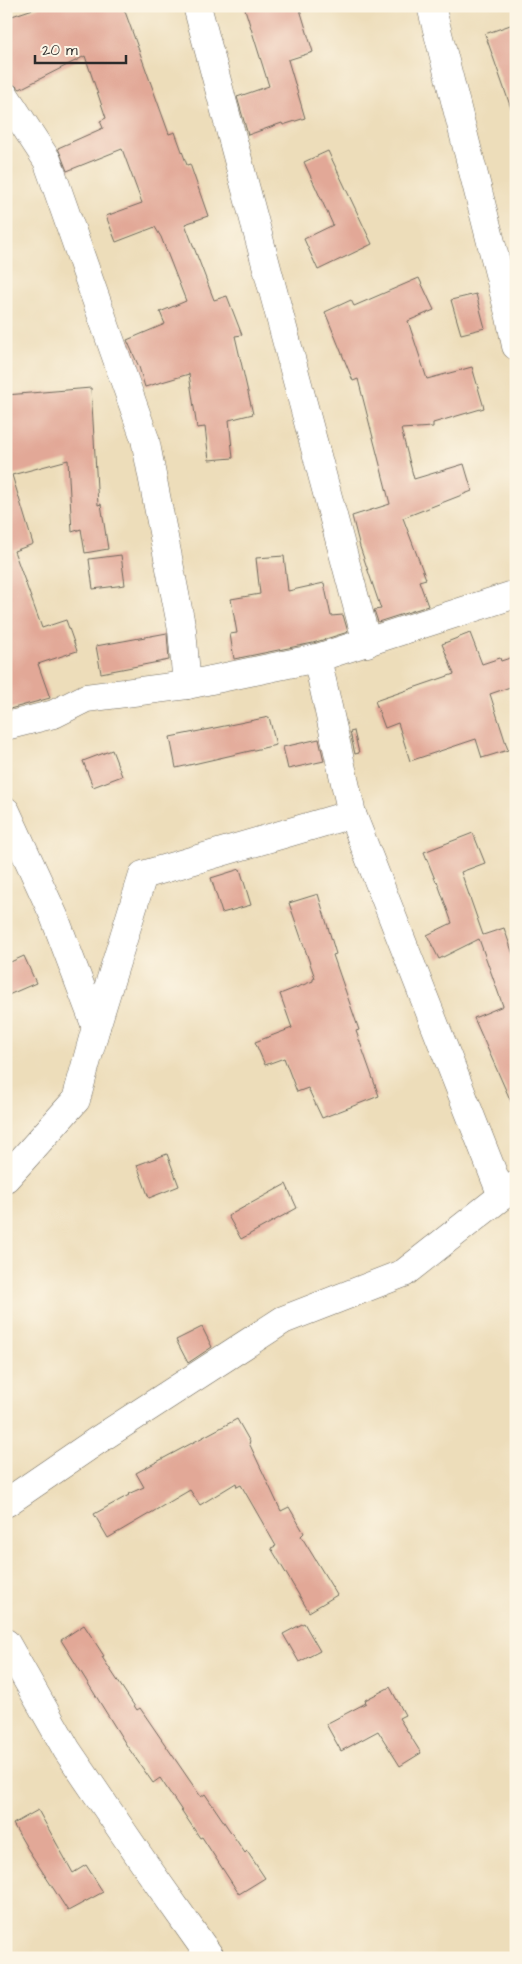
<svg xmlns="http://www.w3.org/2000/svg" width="522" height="1964" font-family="'Architects Daughter',sans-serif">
  <rect width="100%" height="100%" fill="#fcf5e5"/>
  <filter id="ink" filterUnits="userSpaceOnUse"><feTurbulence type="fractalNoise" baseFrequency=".02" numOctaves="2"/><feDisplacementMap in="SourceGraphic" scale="10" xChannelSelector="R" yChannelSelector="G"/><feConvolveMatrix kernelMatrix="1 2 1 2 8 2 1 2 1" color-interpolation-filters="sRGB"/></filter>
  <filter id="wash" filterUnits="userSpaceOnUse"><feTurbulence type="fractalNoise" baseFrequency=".0096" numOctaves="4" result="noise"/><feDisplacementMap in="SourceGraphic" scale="20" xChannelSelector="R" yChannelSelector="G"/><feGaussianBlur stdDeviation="1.12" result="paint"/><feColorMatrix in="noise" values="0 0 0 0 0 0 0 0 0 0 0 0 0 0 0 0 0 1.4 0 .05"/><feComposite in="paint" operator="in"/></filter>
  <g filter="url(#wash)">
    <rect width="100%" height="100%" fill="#edddba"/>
    <g id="blocks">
      <g fill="#e2a897">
        <path d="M42 6H123L169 134 175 132 187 165 190 164 208 216 185 224 214 300 227 296 242 335 235 336 253 414 229 420 233 458 209 460 205 427 197 428 189 374 145 387 139 367 127 340 165 324 160 312 186 301 161 237 155 227 116 242 106 216 142 203 122 149 67 171 58 148 103 128 100 121 106 118 85 56 20 89 10 82 6 74V18Z"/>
        <path d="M244 6H299L313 52 288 60 305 118 283 125 282 123 248 135 237 97 269 86Z"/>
        <path d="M516 23V110L512 111 485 34Z"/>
        <path d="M328 151 372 244 318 270 304 239 333 225 304 162Z"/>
        <path d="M419 278 434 310 408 321 427 379 472 367 484 408 433 423V427L401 429 414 479 464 464 472 491 403 518 426 579 419 581 428 606 378 622 374 610 381 609 360 547 352 516 390 504 358 379 353 381 325 312 351 300 354 306Z"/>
        <path d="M476 294 485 328 461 334 451 300Z"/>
        <path d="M91 388 98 505 101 504 108 549 85 553 81 529 72 532 68 460 12 475 33 544 14 551 42 628 66 620 77 651 38 664 50 698 6 710V395Z"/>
        <path d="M121 555 125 585 93 589 89 559Z"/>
        <path d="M284 556 288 591 324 583 331 616 343 615 348 632 313 643 234 659 230 634 237 633 231 599 260 594 256 558Z"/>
        <path d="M167 633 169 660 101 673 96 646Z"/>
        <path d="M470 633 482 664 500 658 501 661 516 656V685L490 694 508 750 482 758 476 739 410 761 398 723 385 728 375 701 454 674 442 644Z"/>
        <path d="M269 717 276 745 176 768 170 737Z"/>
        <path d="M354 731 359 753 355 754 350 732Z"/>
        <path d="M319 739 324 761 288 769 283 747Z"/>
        <path d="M112 750 122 776 93 787 83 761Z"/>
        <path d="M473 833 485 863 461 872 483 935 504 928 516 963V1113L474 1018 503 1006 479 939 439 959 427 935 452 923 437 881 436 882 424 852Z"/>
        <path d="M240 869 251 905 222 913 211 878Z"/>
        <path d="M318 894 336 954 333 955 359 1030 356 1031 379 1096 322 1118 308 1088 297 1092 284 1058 265 1065 255 1042 292 1028 280 994 313 981V979L315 978 289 903Z"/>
        <path d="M24 956 36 983 6 996V964Z"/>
        <path d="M167 1154 179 1186 149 1198 137 1165Z"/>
        <path d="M286 1184 297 1208 241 1239 228 1216Z"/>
        <path d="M202 1327 212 1347 188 1363 176 1340Z"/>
        <path d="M237 1419 250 1442 249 1443 281 1511 289 1507 304 1533 301 1536 337 1595 309 1612 271 1548 276 1546 241 1485 237 1487 236 1483 200 1505 190 1490 108 1538 94 1514 129 1495 128 1494 144 1487 136 1473Z"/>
        <path d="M304 1623 320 1651 299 1662 283 1634Z"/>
        <path d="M84 1625 104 1656 102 1657 137 1710 140 1708 201 1797 205 1794 245 1853 247 1851 265 1878 239 1894 202 1837 200 1838 160 1778 153 1783 127 1746 61 1640Z"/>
        <path d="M390 1687 405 1715 399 1718 421 1753 400 1766 378 1731 341 1751 326 1724 366 1703 365 1700Z"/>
        <path d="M38 1810 73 1873 86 1865 103 1892 68 1911 27 1848 13 1824Z"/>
      </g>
    </g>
  </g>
  <g filter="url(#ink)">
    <use href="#blocks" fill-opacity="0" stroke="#6f695d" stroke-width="1"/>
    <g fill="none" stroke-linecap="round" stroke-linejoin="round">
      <g stroke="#6f695d" stroke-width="29">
        <g id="street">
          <path d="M197 6 367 643"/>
          <path d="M431 6 510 317 516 346"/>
          <path d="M6 97 47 160 145 439 182 630 187 685"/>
          <path d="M317 658 516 594"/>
          <path d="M6 726 54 714 86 698 187 685 317 658 352 814 143 875 96 1027 76 1100 6 1178"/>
          <path d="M6 811 54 916 96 1027"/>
          <path d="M352 814 502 1196"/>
          <path d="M6 1503 98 1440 283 1320 404 1273 516 1185"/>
          <path d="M6 1643 67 1750 148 1869 211 1958"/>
        </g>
      </g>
      <use href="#street" stroke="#fff" stroke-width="28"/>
    </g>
  </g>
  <rect width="522" height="1964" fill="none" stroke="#fcf5e5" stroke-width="25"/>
  <path d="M35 55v8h91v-8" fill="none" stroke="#2b2b2b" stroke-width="2.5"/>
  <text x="42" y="55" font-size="15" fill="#2b2b2b" stroke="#fcf5e5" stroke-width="4" paint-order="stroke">20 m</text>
</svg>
